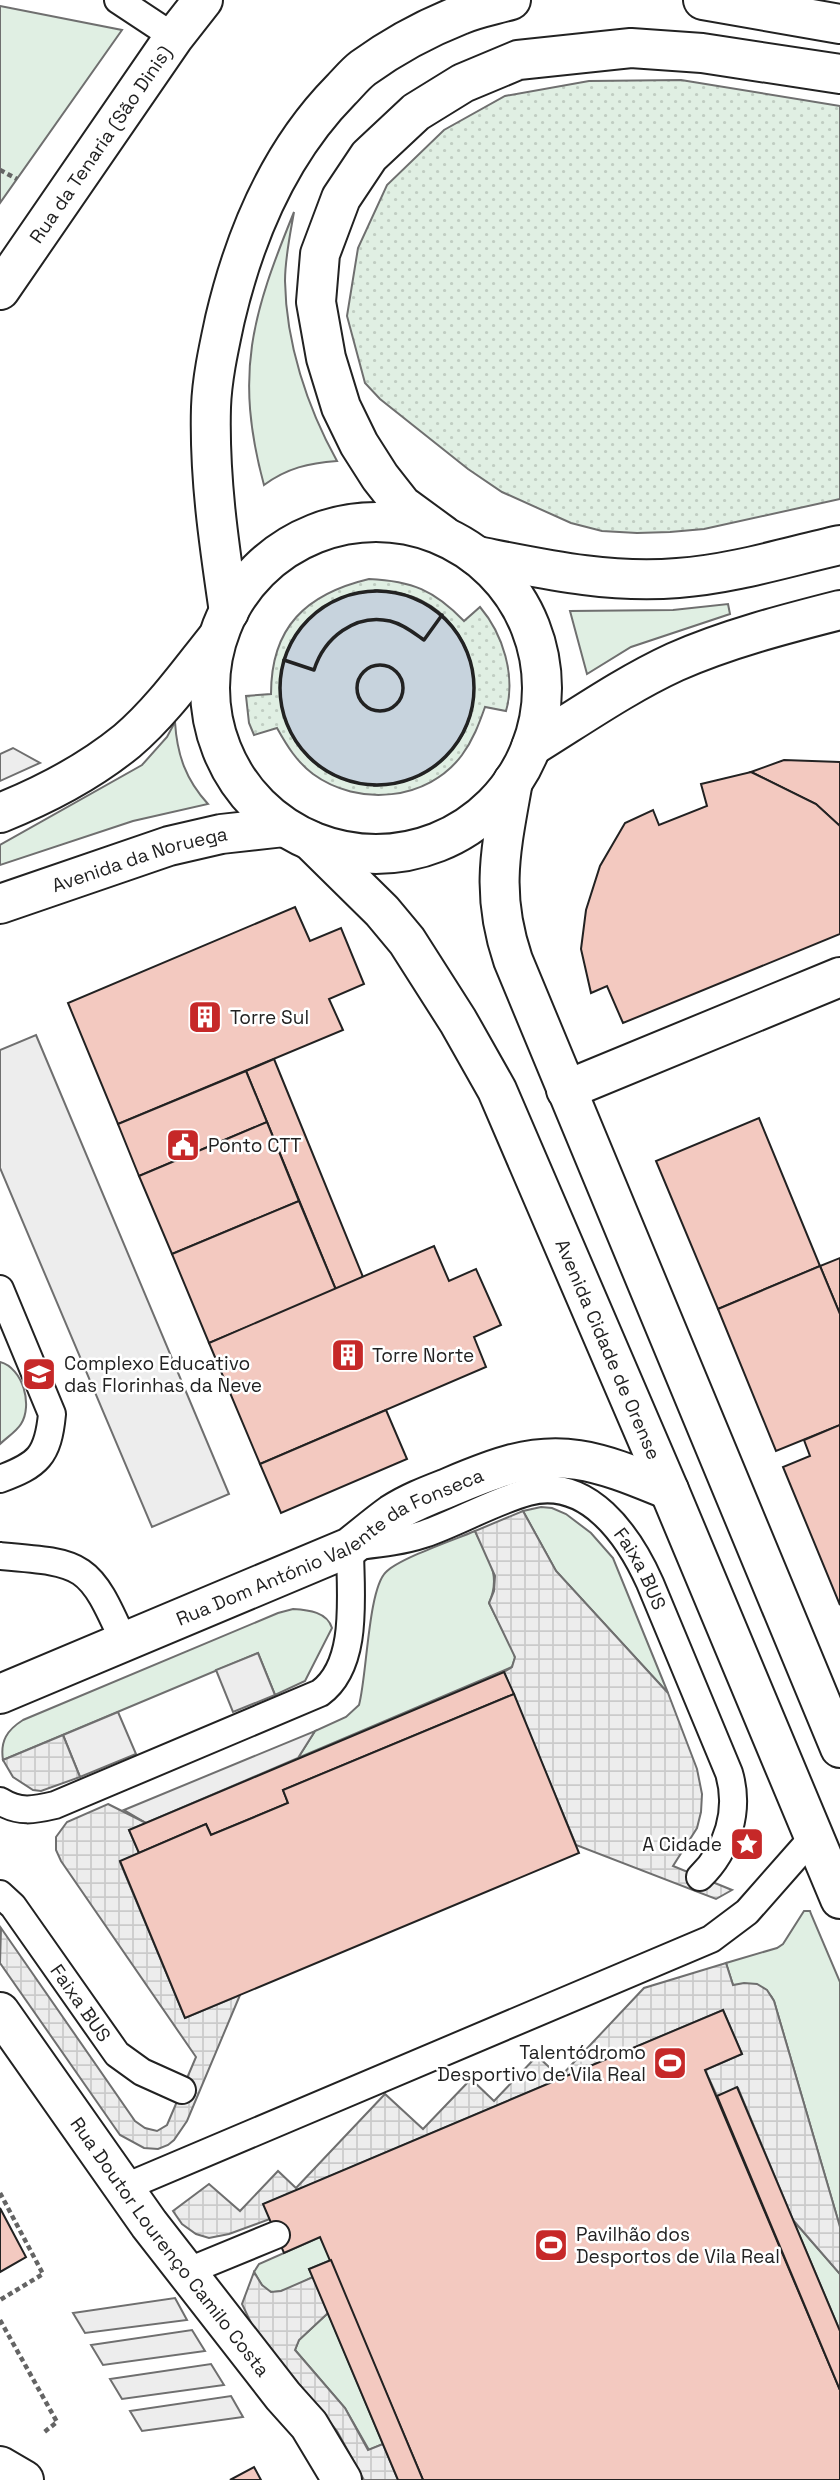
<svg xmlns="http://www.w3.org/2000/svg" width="840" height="2480" font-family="'Space Grotesk',sans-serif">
  <defs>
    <pattern id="grass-dots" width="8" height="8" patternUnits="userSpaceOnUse" patternTransform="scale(1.75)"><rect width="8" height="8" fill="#e0efe3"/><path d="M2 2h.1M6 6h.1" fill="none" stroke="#c0cdc2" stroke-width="1.8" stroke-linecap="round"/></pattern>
    <pattern id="plaza-grid" width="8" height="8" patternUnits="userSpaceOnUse" patternTransform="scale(1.75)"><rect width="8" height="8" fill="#ededed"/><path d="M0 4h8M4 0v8" fill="none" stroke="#cbcbcb"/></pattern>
  </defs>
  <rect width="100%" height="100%" fill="#fff"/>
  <g fill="url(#grass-dots)" stroke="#6f6f6f" stroke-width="2" fill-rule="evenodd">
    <path d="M681 80 840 106V499L704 529 670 532 637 533 602 531 571 523 502 492 468 469 380 399 365 383 347 316 358 248 387 185 444 130 505 96 589 81Z"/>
    <path d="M369 579C412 581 434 590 464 621L480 607C503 634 516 676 506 711L485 707C479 724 473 740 462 755 428 801 358 807 313 774 297 762 287 746 277 728L254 735 249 723 246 696 271 694C271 627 306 594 369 579ZM375 590C391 592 407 593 422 601 470 625 487 687 463 734 458 744 435 765 425 772 411 782 391 784 374 786L283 661 293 639Z"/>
  </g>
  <g fill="#e0efe3" stroke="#6f6f6f" stroke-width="2">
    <path d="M0 6 122 30 0 203Z"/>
    <path d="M294 212C290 235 285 258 285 281 286 343 307 407 337 461 309 463 287 468 264 485 234 374 252 315 294 212Z"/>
    <path d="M728 604 730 614 631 647 587 674 570 611 673 610Z"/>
    <path d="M175 722C177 755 186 780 208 804L133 821 0 865V845L142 765 167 737Z"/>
    <path d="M0 1362C23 1368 33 1405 21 1424 16 1432 6 1438 0 1444Z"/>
    <path d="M541 1507 552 1508 566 1514 591 1533 613 1558 668 1693 556 1571 523 1511Z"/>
    <path d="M475 1531C487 1557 502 1574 489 1603L514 1653 515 1658 512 1667 298 1758 315 1731 346 1717 359 1705C367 1676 368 1589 386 1572 400 1558 454 1540 475 1531Z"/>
    <path d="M293 1609C309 1610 327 1612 332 1628L305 1681 275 1695 258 1653 3 1760C0 1741 7 1730 23 1720L278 1613Z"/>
    <path d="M804 1911H810L811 1914 840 1982V2227L774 2001C765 1983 751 1985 733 1985L726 1963 777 1948 783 1944Z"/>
    <path d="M793 2220 840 2274V2331Z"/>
    <path d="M320 2237 331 2260 309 2269 313 2277C302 2282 280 2296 268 2291 262 2288 258 2278 254 2272L259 2264Z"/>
    <path d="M328 2313 383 2444 369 2450 345 2408 295 2350 299 2340Z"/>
  </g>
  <g fill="#ededed" stroke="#6f6f6f" stroke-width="2">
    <path d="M13 748 40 763 0 781V754Z"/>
    <path d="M36 1035 229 1494 152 1527 0 1168V1050Z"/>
    <path d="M258 1653 275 1695 233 1712 216 1670Z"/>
    <path d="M118 1712 136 1754 80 1777 63 1735Z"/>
    <path d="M315 1731 298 1758 146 1823 124 1810Z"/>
    <path d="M175 2298 187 2320 85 2333 73 2313Z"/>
    <path d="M192 2330 205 2351 103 2365 91 2345Z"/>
    <path d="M211 2364 224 2385 122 2399 110 2379Z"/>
    <path d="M231 2396 243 2417 142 2431 130 2411Z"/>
  </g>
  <g fill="url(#plaza-grid)" stroke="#6f6f6f" stroke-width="2">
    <path d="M523 1511 556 1571 668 1693 697 1769 702 1794 701 1812 697 1828 673 1866 732 1890 716 1899 576 1845 504 1672 512 1667 515 1657 489 1603 494 1591 495 1576 475 1531Z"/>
    <path d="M63 1735 80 1777 41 1791 33 1790 13 1777 3 1760Z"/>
    <path d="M108 1804 146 1823 129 1830 139 1853 120 1862 185 2018 240 1995 187 2121 174 2140 168 2145 158 2149 144 2148 120 2135 0 1963 1 1928 135 2121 145 2128 157 2131 167 2125 196 2057 61 1861 56 1850V1837L67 1822Z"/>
    <path d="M726 1963 733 1985 744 1983 757 1984 767 1990 774 2001 840 2227V2274L793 2220 738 2088 717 2096 705 2070 742 2054 723 2010 264 2204 270 2219 229 2234 209 2238 196 2234 182 2224 173 2211 209 2184 240 2211 278 2171 296 2188 385 2094 423 2129 471 2079 494 2101 537 2056 560 2077 644 1988Z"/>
    <path d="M254 2272 262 2285 271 2292 281 2291 313 2277 328 2313 299 2340 295 2350 345 2408 368 2450 383 2444 398 2480H364L337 2431 254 2329 242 2304Z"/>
  </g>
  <circle fill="#c7d3dd" stroke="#6f6f6f" stroke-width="2" cx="377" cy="688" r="97"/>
  <g fill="#f3c9c0" stroke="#222" stroke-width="2">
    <path d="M784 760 840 762V826L816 804 751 772Z"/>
    <path d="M751 772 816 804 840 826V934L623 1023 607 986 591 993 581 949 586 910 600 866 625 823 653 810 659 825 707 806 701 784Z"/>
    <path d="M295 907 310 941 341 928 364 984 329 999 343 1030 118 1124 68 1003Z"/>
    <path d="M274 1059 363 1277 336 1290 246 1071Z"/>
    <path d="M246 1071 267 1122 139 1176 118 1124Z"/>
    <path d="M759 1118 820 1266 718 1309 656 1161Z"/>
    <path d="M267 1122 299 1201 172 1254 139 1176Z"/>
    <path d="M299 1201 336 1290 209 1343 172 1254Z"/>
    <path d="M434 1246 449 1281 476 1269 501 1325 474 1337 486 1367 260 1464 209 1343Z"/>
    <path d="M840 1258V1314L820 1266Z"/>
    <path d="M820 1266 840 1314V1425L776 1451 718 1309Z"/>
    <path d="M386 1410 407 1459 281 1513 260 1464Z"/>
    <path d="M840 1425V1605L783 1467 810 1456 804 1440Z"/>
    <path d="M504 1672 514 1694 283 1790 288 1803 211 1835 206 1824 139 1853 129 1830Z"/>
    <path d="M514 1694 579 1853 185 2018 120 1861 206 1824 211 1835 288 1803 283 1790Z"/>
    <path d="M723 2010 742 2054 705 2070 840 2390V2480H423L320 2237 284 2253 263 2204Z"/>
    <path d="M737 2087 840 2331V2390L717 2096Z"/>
    <path d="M0 2208 26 2257 0 2272Z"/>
    <path d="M331 2260 423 2480H398L309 2269Z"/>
    <path d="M254 2467 261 2480H230Z"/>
  </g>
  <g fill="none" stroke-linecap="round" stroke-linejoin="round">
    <g stroke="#222" stroke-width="30">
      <g id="lane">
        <path d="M118 0 174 37"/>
        <path d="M0 1289 52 1414C48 1456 38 1465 0 1479"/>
        <path d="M0 1556C85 1563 89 1563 124 1642"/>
        <path id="s1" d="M0 1801C19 1813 34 1810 55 1805L320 1693C360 1664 350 1592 350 1547 375 1544 400 1542 424 1534 459 1522 492 1502 528 1492 588 1476 629 1536 650 1583L729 1773C740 1810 728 1850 700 1877"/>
        <path id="s2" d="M0 1894 13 1906 117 2054 142 2072 182 2090"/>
        <path d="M123 2188 711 1939 747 1912 814 1836"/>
        <path d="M186 2272 276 2235"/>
      </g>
    </g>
    <g stroke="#222" stroke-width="42">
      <g id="street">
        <path d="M566 1090 840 977"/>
        <path id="s3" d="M0 1694 350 1547C364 1536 378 1524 392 1514 409 1503 427 1496 445 1489 488 1471 530 1452 578 1460 610 1465 639 1478 669 1490"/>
        <path id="s4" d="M0 2012 149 2224 283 2396 309 2425 342 2480"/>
        <path d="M0 2466 24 2480"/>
      </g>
    </g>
    <g stroke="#222" stroke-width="42">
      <g id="secondary">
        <path id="s5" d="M0 290 174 37 203 0"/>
        <circle cx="376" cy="688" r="166"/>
        <path d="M477 556C543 569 610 584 678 578 733 574 787 557 840 545"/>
        <path d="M531 747C578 718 625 685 675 662 727 639 785 624 840 610"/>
        <path d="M513 781C501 849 490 892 513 960L840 1748"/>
        <path d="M0 813C45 795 89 772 127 741 161 712 188 674 216 639"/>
        <path id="s6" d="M311 841 382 911 407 941 458 1021 497 1090 669 1490 840 1899"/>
        <path id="s7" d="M0 904 169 846 221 834 284 827"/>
      </g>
    </g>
    <g stroke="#222" stroke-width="42">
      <g id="highway">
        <path d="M703 0 840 24"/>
        <path d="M443 535 402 505 380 477 359 444 341 407 326 358 316 302 320 254 341 198 369 156 416 112 463 83 518 60 631 48 702 53 840 74"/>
        <path d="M229 612C219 544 209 477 211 407 212 378 219 347 225 319 245 234 279 153 341 90 348 83 355 74 363 68 392 47 427 28 460 15 476 8 494 5 511 0"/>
      </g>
    </g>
    <g stroke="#646464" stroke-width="4.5" stroke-dasharray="5 3.5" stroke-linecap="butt">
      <path d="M0 170 17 179"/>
      <path d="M0 2193 43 2274 0 2300"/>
      <path d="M0 2320 57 2422 43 2433"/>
    </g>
    <use href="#lane" stroke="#fff" stroke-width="26"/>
    <use href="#street" stroke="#fff" stroke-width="38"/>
    <use href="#secondary" stroke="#fff" stroke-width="38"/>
    <use href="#highway" stroke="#fff" stroke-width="38"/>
    <g stroke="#222" stroke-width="3.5">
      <circle cx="377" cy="688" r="97"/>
      <path d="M284 660 314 670C324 638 355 613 390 621 403 624 414 633 424 640L442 615"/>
      <circle cx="380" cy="688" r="23"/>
    </g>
  </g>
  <defs>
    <g id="building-square" transform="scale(1.75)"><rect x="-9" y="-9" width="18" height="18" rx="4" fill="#c62828" stroke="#fff"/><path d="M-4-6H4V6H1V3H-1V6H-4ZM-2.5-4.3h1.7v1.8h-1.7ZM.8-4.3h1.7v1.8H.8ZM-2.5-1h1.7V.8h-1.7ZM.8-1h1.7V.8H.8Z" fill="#fff"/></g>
    <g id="civic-square" transform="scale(1.75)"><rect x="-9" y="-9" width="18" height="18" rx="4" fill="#c62828" stroke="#fff"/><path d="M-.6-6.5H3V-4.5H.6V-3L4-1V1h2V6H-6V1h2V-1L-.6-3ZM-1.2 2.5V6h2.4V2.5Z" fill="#fff"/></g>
    <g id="school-square" transform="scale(1.75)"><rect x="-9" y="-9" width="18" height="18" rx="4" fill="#c62828" stroke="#fff"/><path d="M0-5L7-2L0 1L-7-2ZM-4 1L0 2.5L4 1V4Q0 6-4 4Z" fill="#fff"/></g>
    <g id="sight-square" transform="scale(1.75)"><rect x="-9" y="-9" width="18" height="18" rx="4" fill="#c62828" stroke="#fff"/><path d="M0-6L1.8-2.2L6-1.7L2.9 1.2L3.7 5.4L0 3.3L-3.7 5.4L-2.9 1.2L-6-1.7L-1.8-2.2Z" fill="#fff"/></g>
    <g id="stadium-square" transform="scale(1.75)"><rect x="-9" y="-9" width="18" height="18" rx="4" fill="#c62828" stroke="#fff"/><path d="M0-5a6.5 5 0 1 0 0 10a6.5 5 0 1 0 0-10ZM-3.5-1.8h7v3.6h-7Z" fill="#fff"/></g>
  </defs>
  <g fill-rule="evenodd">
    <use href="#building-square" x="205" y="1017"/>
    <use href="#civic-square" x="183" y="1145"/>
    <use href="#building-square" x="348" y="1355"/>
    <use href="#school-square" x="39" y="1374"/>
    <use href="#sight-square" x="747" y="1844"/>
    <use href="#stadium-square" x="670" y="2063"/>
    <use href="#stadium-square" x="551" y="2245"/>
  </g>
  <g text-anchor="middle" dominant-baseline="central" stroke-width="5" stroke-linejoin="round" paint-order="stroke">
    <g font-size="19" fill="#222" stroke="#fff">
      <text stroke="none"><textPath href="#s5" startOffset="177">Rua da Tenaria (São Dinis)</textPath></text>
      <text stroke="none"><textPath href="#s7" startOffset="147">Avenida da Noruega</textPath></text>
      <text stroke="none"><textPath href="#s6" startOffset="595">Avenida Cidade de Orense</textPath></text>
      <text stroke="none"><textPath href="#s3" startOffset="362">Rua Dom António Valente da Fonseca</textPath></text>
      <text stroke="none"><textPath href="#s1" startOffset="836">Faixa BUS</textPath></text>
      <text stroke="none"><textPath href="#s2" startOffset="136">Faixa BUS</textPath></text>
      <text stroke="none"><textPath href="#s4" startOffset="290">Rua Doutor Lourenço Camilo Costa</textPath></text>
    </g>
    <g font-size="19" fill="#222" stroke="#fff" text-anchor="start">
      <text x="230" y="1017">Torre Sul</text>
      <text x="208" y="1145">Ponto CTT</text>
      <text x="372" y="1355">Torre Norte</text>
      <text x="64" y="1363">Complexo Educativo<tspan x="64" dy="22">das Florinhas da Neve</tspan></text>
      <text x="722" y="1844" text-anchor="end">A Cidade</text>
      <text x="646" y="2052" text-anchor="end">Talentódromo<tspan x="646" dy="22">Desportivo de Vila Real</tspan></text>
      <text x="576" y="2234">Pavilhão dos<tspan x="576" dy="22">Desportos de Vila Real</tspan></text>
    </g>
  </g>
</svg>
